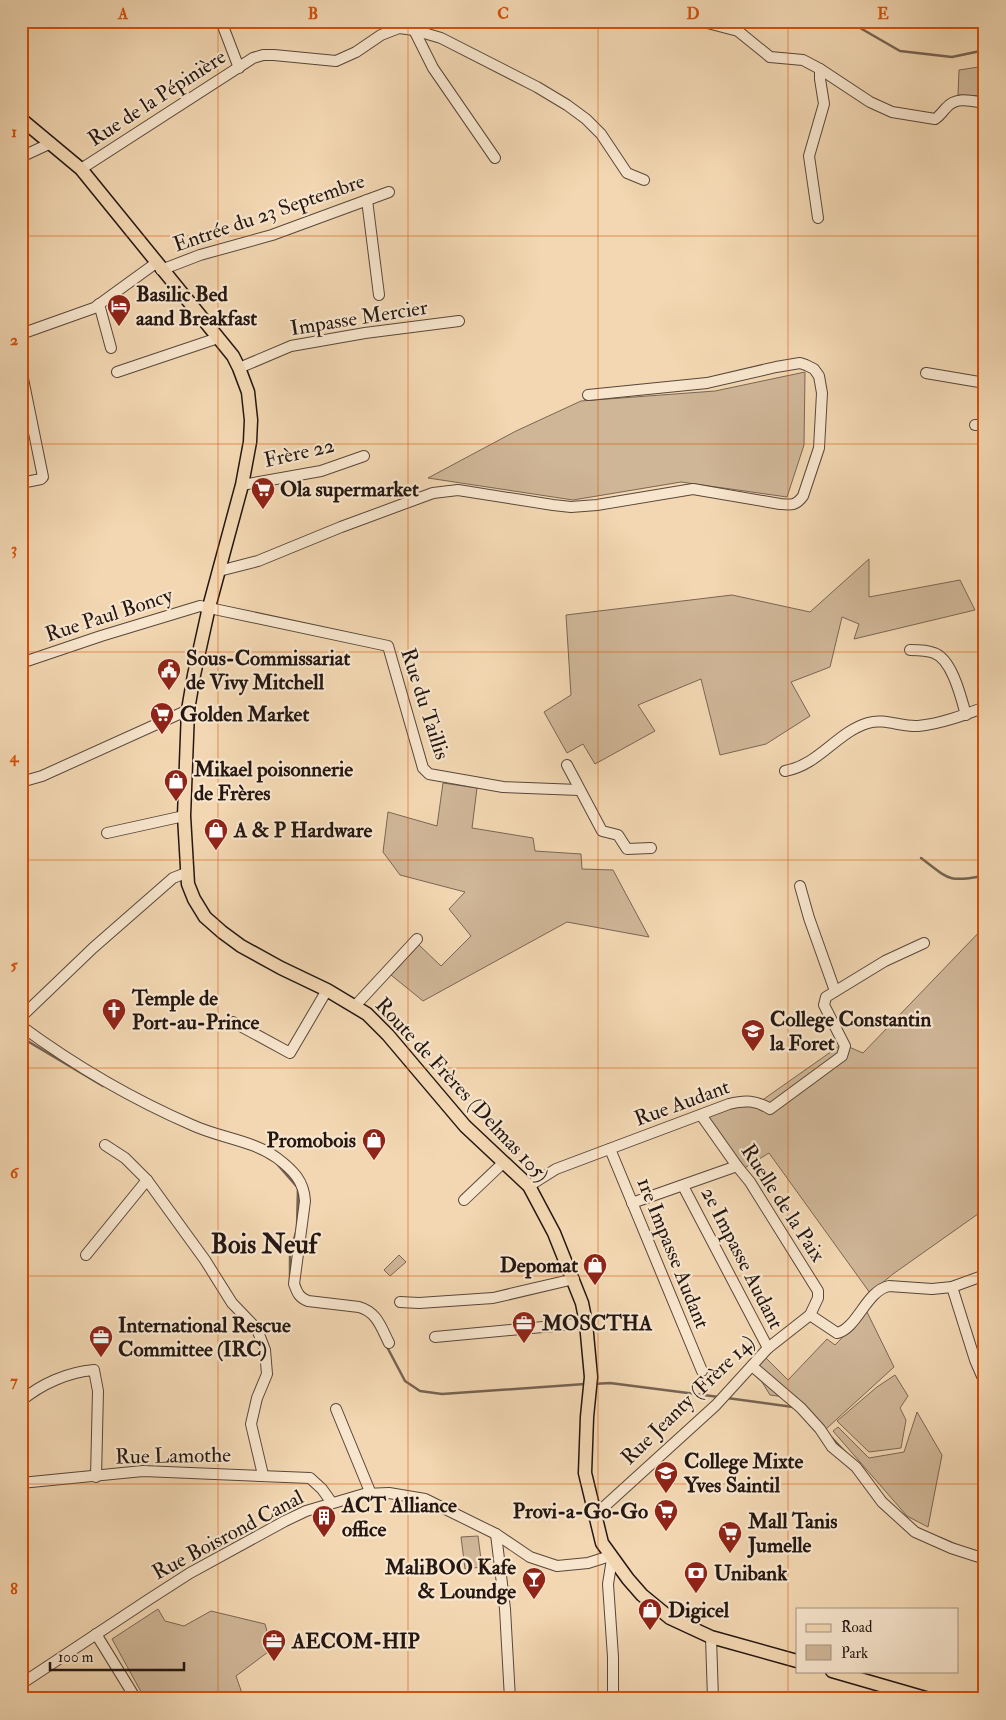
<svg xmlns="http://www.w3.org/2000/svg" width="1006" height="1720" font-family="'IM FELL Double Pica',serif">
  <rect width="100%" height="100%" fill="#f2d7b2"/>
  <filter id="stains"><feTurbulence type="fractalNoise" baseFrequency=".004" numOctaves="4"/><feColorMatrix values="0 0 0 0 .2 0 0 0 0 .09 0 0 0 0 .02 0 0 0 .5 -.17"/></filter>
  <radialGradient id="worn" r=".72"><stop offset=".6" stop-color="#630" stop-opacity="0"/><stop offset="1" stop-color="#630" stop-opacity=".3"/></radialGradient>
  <g fill="#cfb697" stroke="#7a6654">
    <path d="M985 66V96L958 95 959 70Z"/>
    <path d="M805 372 804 445 787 497 681 482 573 500 428 478 516 431 581 401 715 391Z"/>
    <path d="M869 559V597L960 580 975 610 854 639 859 624 842 617 830 667 791 682 810 716 766 744 720 755 701 679 638 705 655 731 595 764 583 744 567 753 544 712 571 695 566 615 732 595 810 612Z"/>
    <path d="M443 783 477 788 472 828 533 838 535 851 581 854 582 869 613 870 649 937 567 922 423 1001 391 975 419 945 441 966 471 936 449 909 465 892 400 875 383 852 388 812 437 826Z"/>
    <path d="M985 926V1209L893 1274 870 1293 769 1153 743 1169 708 1116 733 1102 761 1101 842 1044 863 1053Z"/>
    <path d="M399 1255 406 1262 390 1276 384 1270Z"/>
    <path d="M867 1312 894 1367 826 1429C807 1409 799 1398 770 1395L754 1369 765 1357 788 1380 827 1339 835 1345Z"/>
    <path d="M895 1375 908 1396 900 1408 906 1420 901 1448 869 1452 837 1421 877 1387Z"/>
    <path d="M917 1412 942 1455 928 1527 907 1516 833 1431 838 1427 869 1458 904 1452Z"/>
    <path d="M478 1536 482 1567 465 1569 461 1537Z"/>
    <path d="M158 1609 165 1621 184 1626 211 1611 265 1624 272 1649 236 1676 244 1699H145L112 1639Z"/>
  </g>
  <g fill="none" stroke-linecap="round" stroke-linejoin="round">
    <g stroke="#766352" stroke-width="2.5">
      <path d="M848 21 900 51 952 57 985 50"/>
      <path d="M921 858C948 878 947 883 982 876L985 870"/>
      <path d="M21 1035 29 1042 103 1086"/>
      <path d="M278 1165 298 1188 297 1229 290 1253V1283"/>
      <path d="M386 1345 405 1381 420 1391 442 1394 585 1384"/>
      <path d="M593 1384 610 1383 719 1397"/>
      <path d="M727 1398 793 1407"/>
      <path d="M831 1437 846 1453"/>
      <path d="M940 1538 956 1545"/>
    </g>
    <g stroke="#58473a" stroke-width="12">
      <g id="minor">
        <path d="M221 21 239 68"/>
        <path d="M700 21 738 31 770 57 803 60 820 69 870 102 892 112 935 119C940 116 942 112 946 108 956 96 971 101 985 103"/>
        <path d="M414 30 433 68 495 158"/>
        <path d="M21 157 51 143"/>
        <path d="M81 169 253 58 263 55H274L336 61 356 52 381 35 399 28 414 30 441 38 537 87 567 105 586 119 601 134 627 173 644 180"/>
        <path d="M984 182 985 180"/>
        <path d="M367 200 379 295"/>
        <path d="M818 218 809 156 824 104 820 79V69"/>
        <path d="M161 270 200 255 272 235 389 192"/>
        <path d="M99 304 111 348"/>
        <path d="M21 334 94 308 156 263"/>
        <path d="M239 368 291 346 365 333 459 321"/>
        <path d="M21 369 43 477 41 479 21 483"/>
        <path d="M117 372 218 338"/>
        <path d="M926 373 985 383"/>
        <path d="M975 425H985"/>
        <path d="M242 485 321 471 364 456"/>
        <path d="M219 571 258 561 341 527 433 493 458 490 553 505 571 507 597 505 693 489 780 504C791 505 796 506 803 496L819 448 822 393 819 376 814 369 806 365 800 363 776 367 707 383 588 395"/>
        <path d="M910 650C918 650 927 650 934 653 952 659 961 697 966 715"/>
        <path d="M21 663 101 636 200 606 388 646 423 768 429 774 503 787 579 790"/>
        <path d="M567 765 602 831 618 835 627 849 651 848"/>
        <path d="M785 771C819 765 837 732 868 723 884 718 901 727 918 726 941 724 964 715 985 707"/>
        <path d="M21 782 42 776 188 710"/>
        <path d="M107 833 184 816"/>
        <path d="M800 886 809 918 835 991"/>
        <path d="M355 1006 417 939"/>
        <path d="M21 1017 93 948 173 878 186 873"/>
        <path d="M233 1022 290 1053 327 990"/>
        <path d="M21 1026C74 1065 132 1099 192 1125 220 1138 252 1140 277 1158 293 1170 304 1181 305 1201L294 1284C297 1292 299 1298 308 1301L359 1307C377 1312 381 1327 389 1343"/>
        <path d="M105 1145 125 1158 147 1180 205 1260 232 1303 257 1329 265 1350 267 1374 257 1398 251 1424 263 1475"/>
        <path d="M610 1149 702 1371"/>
        <path d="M529 1186 556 1169 729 1104C745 1100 756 1100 770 1109L842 1056 845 1046 824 1005 826 997 885 961 924 943"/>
        <path d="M683 1186 768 1348"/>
        <path d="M464 1200 504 1162"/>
        <path d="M632 1203 737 1166"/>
        <path d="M86 1255 147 1180"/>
        <path d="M952 1287 975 1360 985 1383"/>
        <path d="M400 1302 419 1303 493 1298 574 1279"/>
        <path d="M810 1315 837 1333C857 1329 866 1291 889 1286L932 1289 952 1287 985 1275"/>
        <path d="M435 1337 586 1323"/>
        <path d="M752 1366 801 1408 820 1429 832 1447 856 1467 882 1502 915 1532 951 1548 985 1559"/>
        <path d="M21 1401C41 1384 68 1372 94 1370L98 1391 96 1477"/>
        <path d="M336 1409 371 1494"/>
        <path d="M21 1483 143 1471 310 1478 322 1489 332 1503"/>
        <path d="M595 1515 716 1405 768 1348 810 1315 818 1298V1291L750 1182 737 1166 701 1115"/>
        <path d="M496 1534 505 1609 510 1699"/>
        <path d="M612 1559 608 1584 613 1657V1699"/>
        <path d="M96 1634 136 1699"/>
        <path d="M711 1637 713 1699"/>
        <path d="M21 1684 148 1600 190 1573 285 1521 306 1511 364 1494 389 1493 425 1499 496 1534 530 1557 557 1566 588 1563 610 1556"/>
      </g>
    </g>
    <g stroke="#241712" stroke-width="15">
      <g id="major">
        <path d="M21 119 81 169 233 356 239 368 248 392 251 420 250 442 242 485 209 607 194 675 188 710 184 816 188 884 194 899 205 917 222 932 241 946 281 968 327 990 367 1014 388 1035 465 1126 529 1186 554 1233 582 1303 586 1323 591 1377 587 1417 585 1473 602 1543 628 1579 642 1595 670 1618 711 1637 797 1661"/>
        <path d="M832 1671 929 1699"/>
      </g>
    </g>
    <use href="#minor" stroke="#f7e5cd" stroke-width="10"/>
    <use href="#major" stroke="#f2d7b2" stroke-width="12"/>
  </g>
  <path fill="none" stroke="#d4520d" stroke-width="1" stroke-opacity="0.55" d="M218 21V1699M408 21V1699M598 21V1699M788 21V1699M21 236H985M21 444H985M21 652H985M21 860H985M21 1068H985M21 1276H985M21 1484H985"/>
  <defs>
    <g id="hotel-pin" transform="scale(1.25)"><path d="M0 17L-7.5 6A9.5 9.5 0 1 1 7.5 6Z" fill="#8f2418" stroke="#f7e5cd"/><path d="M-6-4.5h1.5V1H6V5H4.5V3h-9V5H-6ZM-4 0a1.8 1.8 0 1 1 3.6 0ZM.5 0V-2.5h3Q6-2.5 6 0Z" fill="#fff"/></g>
    <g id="supermarket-pin" transform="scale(1.25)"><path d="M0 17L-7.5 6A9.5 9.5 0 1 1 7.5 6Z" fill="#8f2418" stroke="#f7e5cd"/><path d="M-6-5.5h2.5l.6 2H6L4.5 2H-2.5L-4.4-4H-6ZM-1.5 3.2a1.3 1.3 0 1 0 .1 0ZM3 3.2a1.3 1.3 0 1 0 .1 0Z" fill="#fff"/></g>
    <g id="civic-pin" transform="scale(1.25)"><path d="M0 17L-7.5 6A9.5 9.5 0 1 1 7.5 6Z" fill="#8f2418" stroke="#f7e5cd"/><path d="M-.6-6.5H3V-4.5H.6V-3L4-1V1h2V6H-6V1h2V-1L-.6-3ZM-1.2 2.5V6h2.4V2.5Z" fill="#fff"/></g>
    <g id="shop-pin" transform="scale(1.25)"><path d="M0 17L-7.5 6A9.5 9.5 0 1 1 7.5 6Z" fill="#8f2418" stroke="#f7e5cd"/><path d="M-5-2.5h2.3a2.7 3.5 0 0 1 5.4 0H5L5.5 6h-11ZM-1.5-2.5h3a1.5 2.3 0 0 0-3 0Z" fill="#fff"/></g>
    <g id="church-pin" transform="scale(1.25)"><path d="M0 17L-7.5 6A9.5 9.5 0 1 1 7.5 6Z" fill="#8f2418" stroke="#f7e5cd"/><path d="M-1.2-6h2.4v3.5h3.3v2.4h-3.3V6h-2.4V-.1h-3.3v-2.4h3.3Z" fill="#fff"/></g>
    <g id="school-pin" transform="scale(1.25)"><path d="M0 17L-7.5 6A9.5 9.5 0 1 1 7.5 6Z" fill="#8f2418" stroke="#f7e5cd"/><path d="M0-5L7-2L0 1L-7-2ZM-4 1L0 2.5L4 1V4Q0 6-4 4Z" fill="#fff"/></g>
    <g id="office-pin" transform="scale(1.25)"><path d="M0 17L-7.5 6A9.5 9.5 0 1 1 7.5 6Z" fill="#8f2418" stroke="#f7e5cd"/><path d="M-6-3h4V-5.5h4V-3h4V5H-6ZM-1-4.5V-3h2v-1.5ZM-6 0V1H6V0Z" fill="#fff"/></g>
    <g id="building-pin" transform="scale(1.25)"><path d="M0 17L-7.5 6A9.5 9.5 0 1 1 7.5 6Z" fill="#8f2418" stroke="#f7e5cd"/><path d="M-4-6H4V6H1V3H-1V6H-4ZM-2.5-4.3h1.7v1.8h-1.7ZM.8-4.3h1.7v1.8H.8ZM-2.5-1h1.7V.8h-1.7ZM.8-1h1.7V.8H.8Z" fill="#fff"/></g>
    <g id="bank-pin" transform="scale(1.25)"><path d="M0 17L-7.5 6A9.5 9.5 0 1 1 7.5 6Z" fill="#8f2418" stroke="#f7e5cd"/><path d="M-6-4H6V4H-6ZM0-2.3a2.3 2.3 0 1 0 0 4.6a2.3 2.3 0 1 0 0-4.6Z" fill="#fff"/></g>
    <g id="bar-pin" transform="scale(1.25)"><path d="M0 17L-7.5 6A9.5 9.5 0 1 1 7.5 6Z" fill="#8f2418" stroke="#f7e5cd"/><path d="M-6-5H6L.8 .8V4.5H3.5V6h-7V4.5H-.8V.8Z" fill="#fff"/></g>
  </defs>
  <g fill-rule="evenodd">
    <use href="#hotel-pin" x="119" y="306"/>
    <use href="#supermarket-pin" x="263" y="489"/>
    <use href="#civic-pin" x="169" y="670"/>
    <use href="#supermarket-pin" x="162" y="714"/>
    <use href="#shop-pin" x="176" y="781"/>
    <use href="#shop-pin" x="216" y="830"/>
    <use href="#church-pin" x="114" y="1010"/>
    <use href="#school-pin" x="753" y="1031"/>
    <use href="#shop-pin" x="374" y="1140"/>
    <use href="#shop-pin" x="595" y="1265"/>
    <use href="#office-pin" x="524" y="1323"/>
    <use href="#office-pin" x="101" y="1337"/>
    <use href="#school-pin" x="666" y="1473"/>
    <use href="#supermarket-pin" x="666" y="1511"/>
    <use href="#building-pin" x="324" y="1517"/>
    <use href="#supermarket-pin" x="730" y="1533"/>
    <use href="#bank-pin" x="696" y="1573"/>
    <use href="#bar-pin" x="534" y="1579"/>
    <use href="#shop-pin" x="650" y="1610"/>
    <use href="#office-pin" x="274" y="1641"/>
  </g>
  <g text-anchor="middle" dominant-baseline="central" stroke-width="4.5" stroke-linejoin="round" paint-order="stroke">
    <g font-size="21" fill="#241712" stroke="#f7e5cd">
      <text transform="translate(157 98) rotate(-33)">Rue de la Pépinière</text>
      <text transform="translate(269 213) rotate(-19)">Entrée du 23 Septembre</text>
      <text transform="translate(359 318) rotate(-9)">Impasse Mercier</text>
      <text transform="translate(299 453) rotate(-13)">Frère 22</text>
      <text transform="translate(109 615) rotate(-18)">Rue Paul Boncy</text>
      <text transform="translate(425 704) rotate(72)">Rue du Taillis</text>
      <text transform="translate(462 1090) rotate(47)">Route de Frères (Delmas 105)</text>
      <text transform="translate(682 1103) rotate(-20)">Rue Audant</text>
      <text transform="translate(783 1203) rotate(57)">Ruelle de la Paix</text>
      <text transform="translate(673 1253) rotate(68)">1re Impasse Audant</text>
      <text transform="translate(742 1258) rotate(63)">2e Impasse Audant</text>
      <text transform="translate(688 1400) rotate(-44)">Rue Jeanty (Frère 14)</text>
      <text transform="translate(173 1456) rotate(-1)">Rue Lamothe</text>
      <text transform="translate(228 1535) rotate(-28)">Rue Boisrond Canal</text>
    </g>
    <g font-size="21" font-weight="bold" fill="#241712" stroke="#f7e5cd" text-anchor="start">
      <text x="136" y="294">Basilic Bed<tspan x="136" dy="24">aand Breakfast</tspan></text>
      <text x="280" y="489">Ola supermarket</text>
      <text x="186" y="658">Sous-Commissariat<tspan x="186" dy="24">de Vivy Mitchell</tspan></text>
      <text x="180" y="714">Golden Market</text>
      <text x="194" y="769">Mikael poisonnerie<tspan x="194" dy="24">de Frères</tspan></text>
      <text x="234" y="830">A &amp; P Hardware</text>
      <text x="132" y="998">Temple de<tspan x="132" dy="24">Port-au-Prince</tspan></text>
      <text x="770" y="1019">College Constantin<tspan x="770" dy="24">la Foret</tspan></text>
      <text x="356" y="1140" text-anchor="end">Promobois</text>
      <text x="578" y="1265" text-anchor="end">Depomat</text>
      <text x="542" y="1323">MOSCTHA</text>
      <text x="118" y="1325">International Rescue<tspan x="118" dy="24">Committee (IRC)</tspan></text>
      <text x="684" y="1461">College Mixte<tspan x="684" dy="24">Yves Saintil</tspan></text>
      <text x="342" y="1505">ACT Alliance<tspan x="342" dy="24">office</tspan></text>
      <text x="648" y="1511" text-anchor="end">Provi-a-Go-Go</text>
      <text x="748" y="1521">Mall Tanis<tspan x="748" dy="24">Jumelle</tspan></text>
      <text x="516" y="1567" text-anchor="end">MaliBOO Kafe<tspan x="516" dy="24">&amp; Loundge</tspan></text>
      <text x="714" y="1573">Unibank</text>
      <text x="668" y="1610">Digicel</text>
      <text x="292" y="1641">AECOM-HIP</text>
    </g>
    <g font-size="26" font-weight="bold" fill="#241712" stroke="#f7e5cd">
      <text x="264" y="1245">Bois Neuf</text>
    </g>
  </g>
  <rect width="1006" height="1720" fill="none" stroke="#f2d7b2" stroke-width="55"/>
  <rect x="796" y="1608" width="162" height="65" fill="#f7e5cd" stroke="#a39382"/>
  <rect x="806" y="1624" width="25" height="8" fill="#f2d7b2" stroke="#a39382"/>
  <text x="841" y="1632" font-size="15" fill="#241712">Road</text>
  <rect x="806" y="1645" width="25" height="15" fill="#cfb697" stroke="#a39382"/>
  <text x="841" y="1658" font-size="15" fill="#241712">Park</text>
  <path d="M50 1662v8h134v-8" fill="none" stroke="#241712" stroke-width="2.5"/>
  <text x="58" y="1662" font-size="15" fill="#241712" stroke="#f7e5cd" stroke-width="4" paint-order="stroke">100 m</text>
  <rect x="28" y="28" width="950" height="1664" fill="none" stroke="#d4520d" stroke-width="2"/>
  <g font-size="16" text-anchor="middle" font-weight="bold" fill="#d4520d">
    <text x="123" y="19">A</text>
    <text x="313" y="19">B</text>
    <text x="503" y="19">C</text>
    <text x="693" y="19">D</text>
    <text x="883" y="19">E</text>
    <text x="14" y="137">1</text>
    <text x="14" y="345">2</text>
    <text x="14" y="554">3</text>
    <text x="14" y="762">4</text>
    <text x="14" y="970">5</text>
    <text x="14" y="1178">6</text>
    <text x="14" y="1386">7</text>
    <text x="14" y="1594">8</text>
  </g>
  <rect width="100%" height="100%" filter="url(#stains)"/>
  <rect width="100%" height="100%" fill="url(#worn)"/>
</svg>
